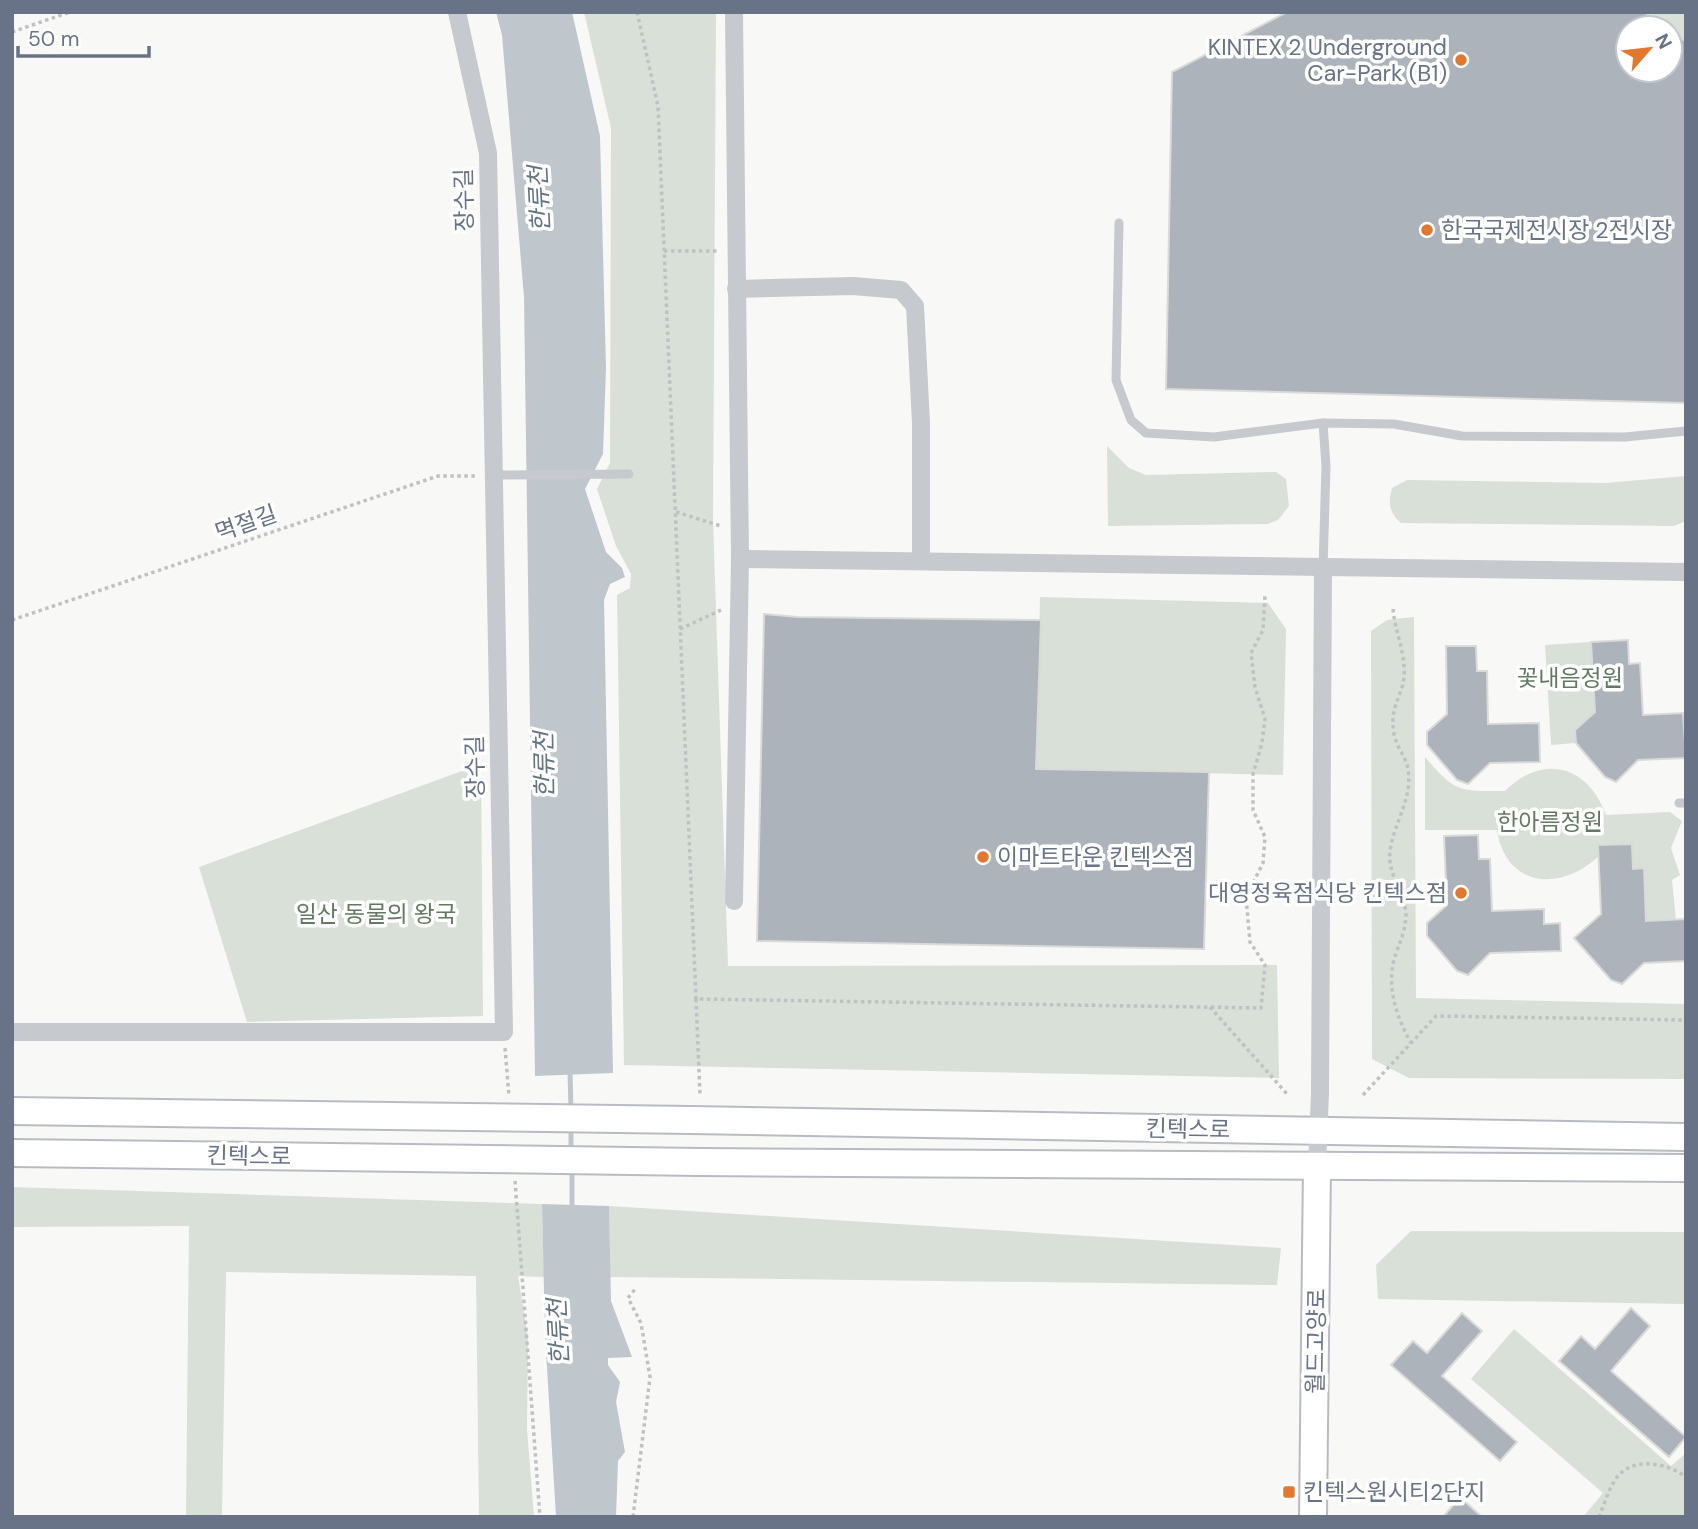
<svg xmlns="http://www.w3.org/2000/svg" width="1698" height="1529" font-family="'DM Sans','Noto Sans KR',sans-serif">
  <rect width="100%" height="100%" fill="#f8f8f6"/>
  <g fill="#d9e0d7">
    <path d="M584 12H716L713 521 728 966 1277 965 1279 1078 624 1065 617 595 630 588 631 574 616 546 597 489 610 463 611 128Z"/>
    <path d="M1645 12H1686V41L1670 33V28H1662Z"/>
    <path d="M1107 446 1129 468 1146 475 1276 472 1286 479 1289 506 1278 520 1267 524 1108 526Z"/>
    <path d="M1686 476V521L1674 526 1401 523C1389 513 1388 503 1392 488L1407 480 1605 483Z"/>
    <path d="M1040 597 1268 603 1286 629 1283 775 1036 769Z"/>
    <path d="M1414 617 1416 998 1686 1004V1079L1409 1078 1372 1059 1371 631 1387 620Z"/>
    <path d="M1591 642 1595 712 1575 730 1576 743 1551 745 1545 645Z"/>
    <path d="M1425 757C1456 793 1458 791 1505 791 1543 753 1588 765 1606 815L1670 812 1682 821 1671 848 1680 875 1672 880 1676 920 1646 921 1643 868 1633 869 1632 844 1598 845 1599 856C1561 892 1506 888 1497 830H1425Z"/>
    <path d="M481 764 483 1016 247 1022 199 867Z"/>
    <path d="M12 1187 542 1204 544 1277 518 1276 528 1337 527 1429 534 1517H479L476 1276 226 1272 222 1517H186L189 1226 12 1227Z"/>
    <path d="M609 1206 1281 1248 1277 1285 610 1277Z"/>
    <path d="M1411 1231 1686 1232V1304L1378 1299 1376 1265Z"/>
    <path d="M1514 1329 1671 1466 1686 1453V1517H1583L1603 1493 1471 1379Z"/>
  </g>
  <g fill="#bfc7cd">
    <path d="M496 12H572L600 136 606 368 603 454 585 489 606 552 622 568 625 577 610 584 604 600 613 1073 535 1076 524 297 502 35Z"/>
    <path d="M542 1204 609 1206 611 1301 632 1357 608 1358V1365L620 1382 616 1402 625 1452 618 1461 616 1517H556L545 1335Z"/>
  </g>
  <g fill="none" stroke-linecap="round" stroke-linejoin="round">
    <g stroke="#bfc7cd" stroke-width="5">
      <path d="M570 1070 571 1113"/>
      <path d="M571 1126V1151"/>
      <path d="M572 1168V1211"/>
    </g>
  </g>
  <g fill="#adb3bb" stroke="#dadad8" stroke-width="2">
    <path d="M1287 12H1645L1659 28H1628V70H1670V33L1686 41V403L1166 389 1172 72Z"/>
    <path d="M764 614 798 617 1041 620 1036 769 1209 772 1204 949 757 941Z"/>
    <path d="M1628 640 1629 664 1640 663 1643 715 1683 713 1686 758 1638 760 1616 782 1605 777 1576 743 1575 730 1595 712 1591 642Z"/>
    <path d="M1446 646H1476L1477 671H1487L1488 724 1539 723 1540 762 1490 763 1468 784 1457 780 1427 745V732L1447 714Z"/>
    <path d="M1478 835 1479 859H1490L1492 911 1544 909V924L1560 923 1561 951 1490 953 1468 975 1457 971 1427 936V923L1447 905 1444 836Z"/>
    <path d="M1632 844 1633 869 1644 868 1646 921 1686 919V961L1644 963 1622 984 1611 980 1574 938 1601 914 1598 845Z"/>
    <path d="M1631 1308 1650 1326 1611 1371 1686 1437 1669 1457 1559 1361 1581 1336 1595 1349Z"/>
    <path d="M1462 1313 1482 1331 1442 1376 1517 1442 1500 1461 1391 1365 1413 1341 1427 1353Z"/>
    <path d="M1460 1497 1482 1517H1443Z"/>
  </g>
  <g fill="none" stroke-linecap="round" stroke-linejoin="round">
    <g stroke="#b8bcc2" stroke-width="30">
      <g id="secondary">
        <path d="M12 1111 468 1117"/>
        <path d="M691 1120 1686 1137"/>
        <path d="M12 1153 487 1159"/>
        <path d="M700 1162 1686 1168"/>
        <path d="M1313 1517 1317 1166"/>
      </g>
    </g>
    <g stroke="#c0c1c4" stroke-width="3.5" stroke-dasharray="3.5 3.5" stroke-linecap="butt">
      <path d="M637 12 658 106 696 999 1261 1008 1265 965 1250 942 1246 897 1263 863 1265 837 1253 810V774L1262 743 1265 719 1255 687 1251 653 1263 630 1265 596"/>
      <path d="M12 32 70 12"/>
      <path d="M664 251H719"/>
      <path d="M676 512 721 526"/>
      <path d="M1393 609C1395 632 1406 654 1404 677 1402 698 1389 706 1394 734 1396 746 1406 757 1408 769 1413 799 1393 824 1390 852 1387 873 1405 894 1406 914 1406 929 1400 942 1395 956 1386 986 1396 1016 1411 1043"/>
      <path d="M12 620 438 476H478"/>
      <path d="M680 629 721 610"/>
      <path d="M696 999 700 1095"/>
      <path d="M1210 1007 1287 1094"/>
      <path d="M505 1048 509 1096"/>
      <path d="M1363 1095 1436 1016 1686 1020"/>
      <path d="M515 1181 540 1517"/>
      <path d="M633 1517 650 1377 641 1323 628 1298 636 1288"/>
      <path d="M1599 1517C1604 1505 1608 1491 1615 1480 1630 1456 1666 1462 1686 1477"/>
    </g>
    <g stroke="#c6c9cd" stroke-width="9">
      <path d="M1119 223 1116 380 1131 420 1146 433 1214 437 1323 423 1394 424 1462 436 1625 437 1686 431"/>
      <path d="M494 475 629 474"/>
      <path d="M1323 569 1326 466 1323 423"/>
      <path d="M1679 803H1686"/>
    </g>
    <g stroke="#c6c9cd" stroke-width="18">
      <path d="M734 12 740 559 734 901"/>
      <path d="M736 289 853 286 901 290 915 306 921 423V561"/>
      <path d="M740 559 1686 572"/>
      <path d="M12 1032H504L488 153 457 12"/>
      <path d="M1317 1166 1320 1093 1323 569"/>
    </g>
    <use href="#secondary" stroke="#fff" stroke-width="26"/>
    <g stroke="#b8bcc2" stroke-width="30" stroke-linecap="butt">
      <g id="secondary-bridge">
        <path d="M468 1117 691 1120"/>
        <path d="M487 1159 700 1162"/>
      </g>
    </g>
    <use href="#secondary-bridge" stroke="#fff" stroke-width="26"/>
  </g>
  <g fill="#e3772b" stroke="#fff" stroke-width="2.5">
    <circle cx="1461" cy="60" r="7"/>
    <circle cx="1427" cy="230" r="7"/>
    <circle cx="983" cy="857" r="7"/>
    <circle cx="1461" cy="893" r="7"/>
    <rect x="1282" y="1485" width="14" height="14" rx="3.5"/>
  </g>
  <g text-anchor="middle" dominant-baseline="central" stroke-width="7" stroke-linejoin="round" paint-order="stroke">
    <g font-size="23" fill="#687387" stroke="#fff" text-anchor="start">
      <text x="1447" y="47" text-anchor="end">KINTEX 2 Underground<tspan x="1447" dy="26">Car-Park (B1)</tspan></text>
      <text x="1441" y="230">한국국제전시장 2전시장</text>
      <text x="997" y="857">이마트타운 킨텍스점</text>
      <text x="1447" y="893" text-anchor="end">대영정육점식당 킨텍스점</text>
      <text x="1303" y="1492">킨텍스원시티2단지</text>
    </g>
    <g font-size="23" fill="#687387" stroke="#fff">
      <text transform="translate(464 200) rotate(-91)">장수길</text>
      <text transform="translate(246 523) rotate(-19)">멱절길</text>
      <text transform="translate(475 767) rotate(-91)">장수길</text>
      <text transform="translate(1188 1129) rotate(1)">킨텍스로</text>
      <text transform="translate(249 1156) rotate(1)">킨텍스로</text>
      <text transform="translate(1316 1341) rotate(-89)">월드고양로</text>
    </g>
    <g font-size="23" fill="#637962" stroke="#fff">
      <text x="1570" y="678">꽃내음정원</text>
      <text x="1550" y="822">한아름정원</text>
      <text x="376" y="914">일산 동물의 왕국</text>
    </g>
    <g font-size="24" font-style="italic" fill="#637482" stroke="#fff">
      <text transform="translate(539 199) rotate(-93)">한류천</text>
      <text transform="translate(544 765) rotate(-91)">한류천</text>
      <text transform="translate(558 1332) rotate(-93)">한류천</text>
    </g>
  </g>
  <rect width="1698" height="1529" fill="none" stroke="#687387" stroke-width="28"/>
  <g transform="translate(1649 49) rotate(62)"><circle r="33" fill="#ffffff" stroke="#c3c7cf" stroke-width="2"/>
  <path d="M0-5L12 26L0 18L-12 26Z" fill="#e3772b"/>
  <text y="-10" font-size="19" font-weight="bold" text-anchor="middle" fill="#687387">N</text>
  </g>
  <path d="M18 46v10h131v-10" fill="none" stroke="#687387" stroke-width="3.5"/>
  <text x="28" y="46" font-size="21" fill="#687387" stroke="#ffffff" stroke-width="5" paint-order="stroke">50 m</text>
</svg>
